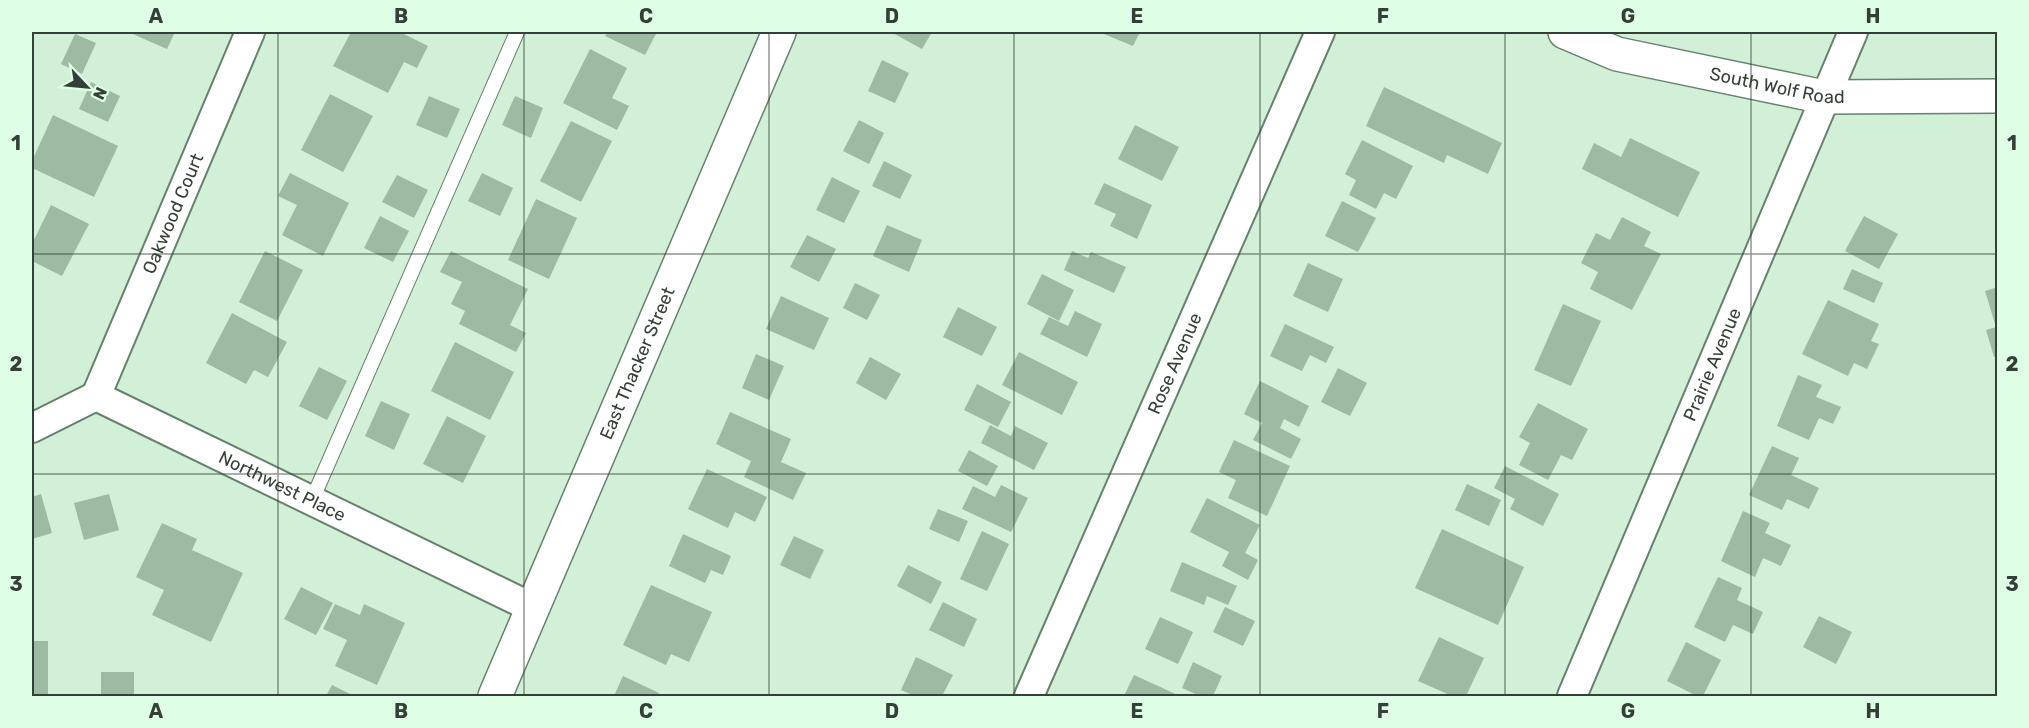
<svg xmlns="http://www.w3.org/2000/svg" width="2029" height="728" font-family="Rubik,sans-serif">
  <rect width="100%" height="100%" fill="#d1f0d7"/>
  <g fill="#9dbaa3">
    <path d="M128 32H175L167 49Z"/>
    <path d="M351 32H400L428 46 417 68 404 62 388 93 333 66Z"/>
    <path d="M607 32H657L645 55 605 36Z"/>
    <path d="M891 32H932L922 49Z"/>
    <path d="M1099 32H1140L1133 46Z"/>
    <path d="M75 34 96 43 82 74 61 64Z"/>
    <path d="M590 49 627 68 612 98 629 106 617 130 563 103Z"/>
    <path d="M882 60 909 73 895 103 868 91Z"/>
    <path d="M91 82 120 96 108 122 79 109Z"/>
    <path d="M1384 87 1502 143 1488 174 1447 155 1444 163 1366 126Z"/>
    <path d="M330 94 373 116 343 172 301 150Z"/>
    <path d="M429 96 460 109 447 138 416 125Z"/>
    <path d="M515 96 543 108 531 138 502 125Z"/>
    <path d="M53 115 118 146 94 197 32 168V161Z"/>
    <path d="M859 120 884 133 869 164 843 151Z"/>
    <path d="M571 121 612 141 581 202 540 181Z"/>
    <path d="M1135 125 1179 147 1162 181 1118 159Z"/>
    <path d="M1630 138 1700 172 1678 217 1582 169 1594 143 1621 157Z"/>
    <path d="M1362 140 1413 166 1396 199 1384 193 1376 209 1349 195 1356 180 1345 174Z"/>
    <path d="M884 161 912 175 900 199 872 186Z"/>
    <path d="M290 173 349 203 323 256 282 235 297 205 278 196Z"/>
    <path d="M482 173 513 188 500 216 468 201Z"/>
    <path d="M397 175 428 190 414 218 382 202Z"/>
    <path d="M832 177 860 191 844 223 816 210Z"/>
    <path d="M1104 183 1152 205 1137 239 1110 226 1116 214 1094 204Z"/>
    <path d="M536 199 577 218 549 279 508 260Z"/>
    <path d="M1342 201 1376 218 1358 252 1325 236Z"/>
    <path d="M51 205 89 224 62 276 32 261V244Z"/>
    <path d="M380 216 409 231 393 262 364 248Z"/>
    <path d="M1864 216 1898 234 1879 269 1845 251Z"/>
    <path d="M1622 217 1651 232 1644 246 1661 254 1632 310 1590 289 1598 272 1581 263 1596 233 1610 240Z"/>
    <path d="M887 225 922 240 909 272 873 256Z"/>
    <path d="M807 235 836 249 819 282 790 267Z"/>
    <path d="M265 251 303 270 277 321 239 302Z"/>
    <path d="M451 251 528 289 510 325 526 333 516 352 459 324 465 311 451 304 462 282 440 272Z"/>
    <path d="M1072 251 1088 258 1091 252 1126 267 1114 293 1064 270Z"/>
    <path d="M1308 263 1343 279 1328 312 1293 296Z"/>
    <path d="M1852 269 1883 283 1874 303 1843 289Z"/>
    <path d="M1042 274 1074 290 1059 321 1027 304Z"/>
    <path d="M855 283 880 295 867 320 843 308Z"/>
    <path d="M1998 287V356L1994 357 1986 330 1996 327 1985 291Z"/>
    <path d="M781 296 829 318 814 350 766 329Z"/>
    <path d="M1828 300 1879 324 1871 341 1879 344 1867 369 1854 363 1848 376 1802 354Z"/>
    <path d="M1563 304 1601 321 1571 386 1534 370Z"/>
    <path d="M958 307 997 327 982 356 943 337Z"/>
    <path d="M1075 311 1102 324 1087 357 1040 334 1049 317 1068 326Z"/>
    <path d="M232 313 287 342 268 377 254 370 246 384 206 363Z"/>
    <path d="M1285 324 1334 347 1326 363 1310 355 1302 371 1270 356Z"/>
    <path d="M455 342 514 372 490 420 431 391Z"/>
    <path d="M1019 352 1078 382 1062 415 1002 385Z"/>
    <path d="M756 354 784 366 769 400 742 388Z"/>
    <path d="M870 357 901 374 886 400 856 383Z"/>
    <path d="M319 367 347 381 327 420 299 406Z"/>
    <path d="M1338 368 1367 383 1350 416 1321 402Z"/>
    <path d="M1798 375 1822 385 1816 397 1841 407 1833 424 1819 418 1809 440 1777 426Z"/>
    <path d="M1260 381 1309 406 1299 427 1284 419 1280 428 1301 439 1291 459 1253 440 1262 423 1244 414Z"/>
    <path d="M977 384 1011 402 998 427 964 410Z"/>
    <path d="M381 401 410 414 394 450 365 436Z"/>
    <path d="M1538 403 1588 429 1572 460 1561 455 1548 480 1519 465 1530 443 1519 437Z"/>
    <path d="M730 412 791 439 781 462 806 473 793 500 744 477 751 461 716 444Z"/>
    <path d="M447 416 486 436 463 483 423 464Z"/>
    <path d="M990 425 1011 436 1015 426 1048 443 1034 470 981 443Z"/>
    <path d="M1234 440 1290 466 1267 516 1228 498 1236 480 1219 472Z"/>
    <path d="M1772 446 1799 458 1791 475 1819 488 1809 509 1787 499 1782 510 1749 495Z"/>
    <path d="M969 450 998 466 987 486 958 471Z"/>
    <path d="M1505 466 1559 494 1543 526 1510 509 1515 499 1494 488Z"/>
    <path d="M707 469 767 497 755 522 735 512 728 528 688 509Z"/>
    <path d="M1467 484 1501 500 1489 526 1455 510Z"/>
    <path d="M1001 485 1028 498 1011 532 962 509 973 486 995 497Z"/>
    <path d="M41 494 52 533 32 539V497Z"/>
    <path d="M109 494 119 530 84 540 74 503Z"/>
    <path d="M1207 498 1260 525 1245 553 1258 560 1248 580 1222 566 1229 552 1190 532Z"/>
    <path d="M938 509 968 521 959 542 929 529Z"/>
    <path d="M1743 511 1770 523 1765 533 1791 545 1781 566 1763 558 1755 577 1721 561Z"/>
    <path d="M162 523 197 539 192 550 243 573 211 642 152 615 164 590 136 577Z"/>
    <path d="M1442 529 1524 567 1498 625 1415 588Z"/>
    <path d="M982 531 1009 544 987 591 960 579Z"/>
    <path d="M683 534 731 556 723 575 711 570 705 583 669 566Z"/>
    <path d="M794 536 824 550 810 579 780 565Z"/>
    <path d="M1182 562 1237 586 1228 605 1207 596 1204 605 1170 591Z"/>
    <path d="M908 565 942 582 931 604 897 586Z"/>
    <path d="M1718 577 1742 588 1737 600 1763 612 1753 634 1733 625 1725 642 1694 627Z"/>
    <path d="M651 585 712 612 689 662 671 654 666 665 623 645Z"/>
    <path d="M301 587 333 603 316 635 284 619Z"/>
    <path d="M943 602 977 619 964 647 929 630Z"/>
    <path d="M335 604 360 615 364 604 405 623 377 685 335 666 347 640 323 629Z"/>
    <path d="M1225 607 1255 621 1243 646 1213 632Z"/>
    <path d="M1819 616 1852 632 1836 664 1803 647Z"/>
    <path d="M1160 617 1193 632 1178 664 1145 649Z"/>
    <path d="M1439 637 1484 658 1466 696H1452L1418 681Z"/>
    <rect x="32" y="641" width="16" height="53"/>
    <path d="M1686 642 1721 660 1703 696H1697L1667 681Z"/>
    <path d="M916 657 953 675 942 696H915L901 690Z"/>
    <path d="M1193 662 1222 676 1213 696H1200L1182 688Z"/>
    <rect x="101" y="672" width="33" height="24"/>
    <path d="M1134 675 1180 696H1124Z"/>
    <path d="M623 676 659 693 658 696H614Z"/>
    <path d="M332 685 354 696H326Z"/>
  </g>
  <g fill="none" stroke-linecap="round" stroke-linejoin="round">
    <g stroke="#66826c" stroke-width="16">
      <path id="service" d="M312 500 517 32"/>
    </g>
    <g stroke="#66826c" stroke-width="32">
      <g id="minor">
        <path id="s1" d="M96 396 533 608"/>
        <path id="s2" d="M96 396 250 32"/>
        <path d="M32 428 96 396"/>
        <path id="s3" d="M1029 696 1320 32"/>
        <path id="s4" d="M1572 696 1853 32"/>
      </g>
    </g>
    <g stroke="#66826c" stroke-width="36">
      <g id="tertiary">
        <path id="s5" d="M495 696 779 32"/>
      </g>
    </g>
    <g stroke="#66826c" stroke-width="36">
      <g id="secondary">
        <path id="s6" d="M1565 32 1617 54 1824 97 1998 96"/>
      </g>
    </g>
    <use href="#service" stroke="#fff" stroke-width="14"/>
    <use href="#minor" stroke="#fff" stroke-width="28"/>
    <use href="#tertiary" stroke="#fff" stroke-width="33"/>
    <use href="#secondary" stroke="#fff" stroke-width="33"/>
  </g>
  <path fill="none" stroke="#344037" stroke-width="1.5" stroke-opacity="0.55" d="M278 32V696M524 32V696M769 32V696M1014 32V696M1260 32V696M1505 32V696M1751 32V696M32 254H1998M32 474H1998"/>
  <g text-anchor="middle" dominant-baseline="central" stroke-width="6" stroke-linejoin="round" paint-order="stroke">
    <g font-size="18" fill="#344037" stroke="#defee5">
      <text stroke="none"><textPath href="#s6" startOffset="220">South Wolf Road</textPath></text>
      <text stroke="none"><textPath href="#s2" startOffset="198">Oakwood Court</textPath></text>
      <text stroke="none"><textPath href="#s5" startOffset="362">East Thacker Street</textPath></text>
      <text stroke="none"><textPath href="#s3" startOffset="363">Rose Avenue</textPath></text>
      <text stroke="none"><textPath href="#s4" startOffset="360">Prairie Avenue</textPath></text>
      <text stroke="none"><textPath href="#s1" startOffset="207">Northwest Place</textPath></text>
    </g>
  </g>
  <rect width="2029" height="728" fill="none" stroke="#defee5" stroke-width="66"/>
  <g transform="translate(87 87) rotate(116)" stroke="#defee5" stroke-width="4.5" paint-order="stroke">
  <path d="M0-4.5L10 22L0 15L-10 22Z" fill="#344037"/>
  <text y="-9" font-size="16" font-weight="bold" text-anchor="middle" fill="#344037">N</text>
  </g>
  <rect x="33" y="33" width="1963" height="662" fill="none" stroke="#344037" stroke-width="2"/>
  <g font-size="20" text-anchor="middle" font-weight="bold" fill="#344037">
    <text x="156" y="23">A</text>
    <text x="401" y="23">B</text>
    <text x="646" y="23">C</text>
    <text x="892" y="23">D</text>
    <text x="1137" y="23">E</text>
    <text x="1383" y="23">F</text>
    <text x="1628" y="23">G</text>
    <text x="1873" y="23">H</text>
    <text x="16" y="150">1</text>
    <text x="2012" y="150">1</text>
    <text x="16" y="371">2</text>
    <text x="2012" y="371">2</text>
    <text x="16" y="591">3</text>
    <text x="2012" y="591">3</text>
    <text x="156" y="718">A</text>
    <text x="401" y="718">B</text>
    <text x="646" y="718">C</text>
    <text x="892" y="718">D</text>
    <text x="1137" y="718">E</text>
    <text x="1383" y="718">F</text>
    <text x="1628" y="718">G</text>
    <text x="1873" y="718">H</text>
  </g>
</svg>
